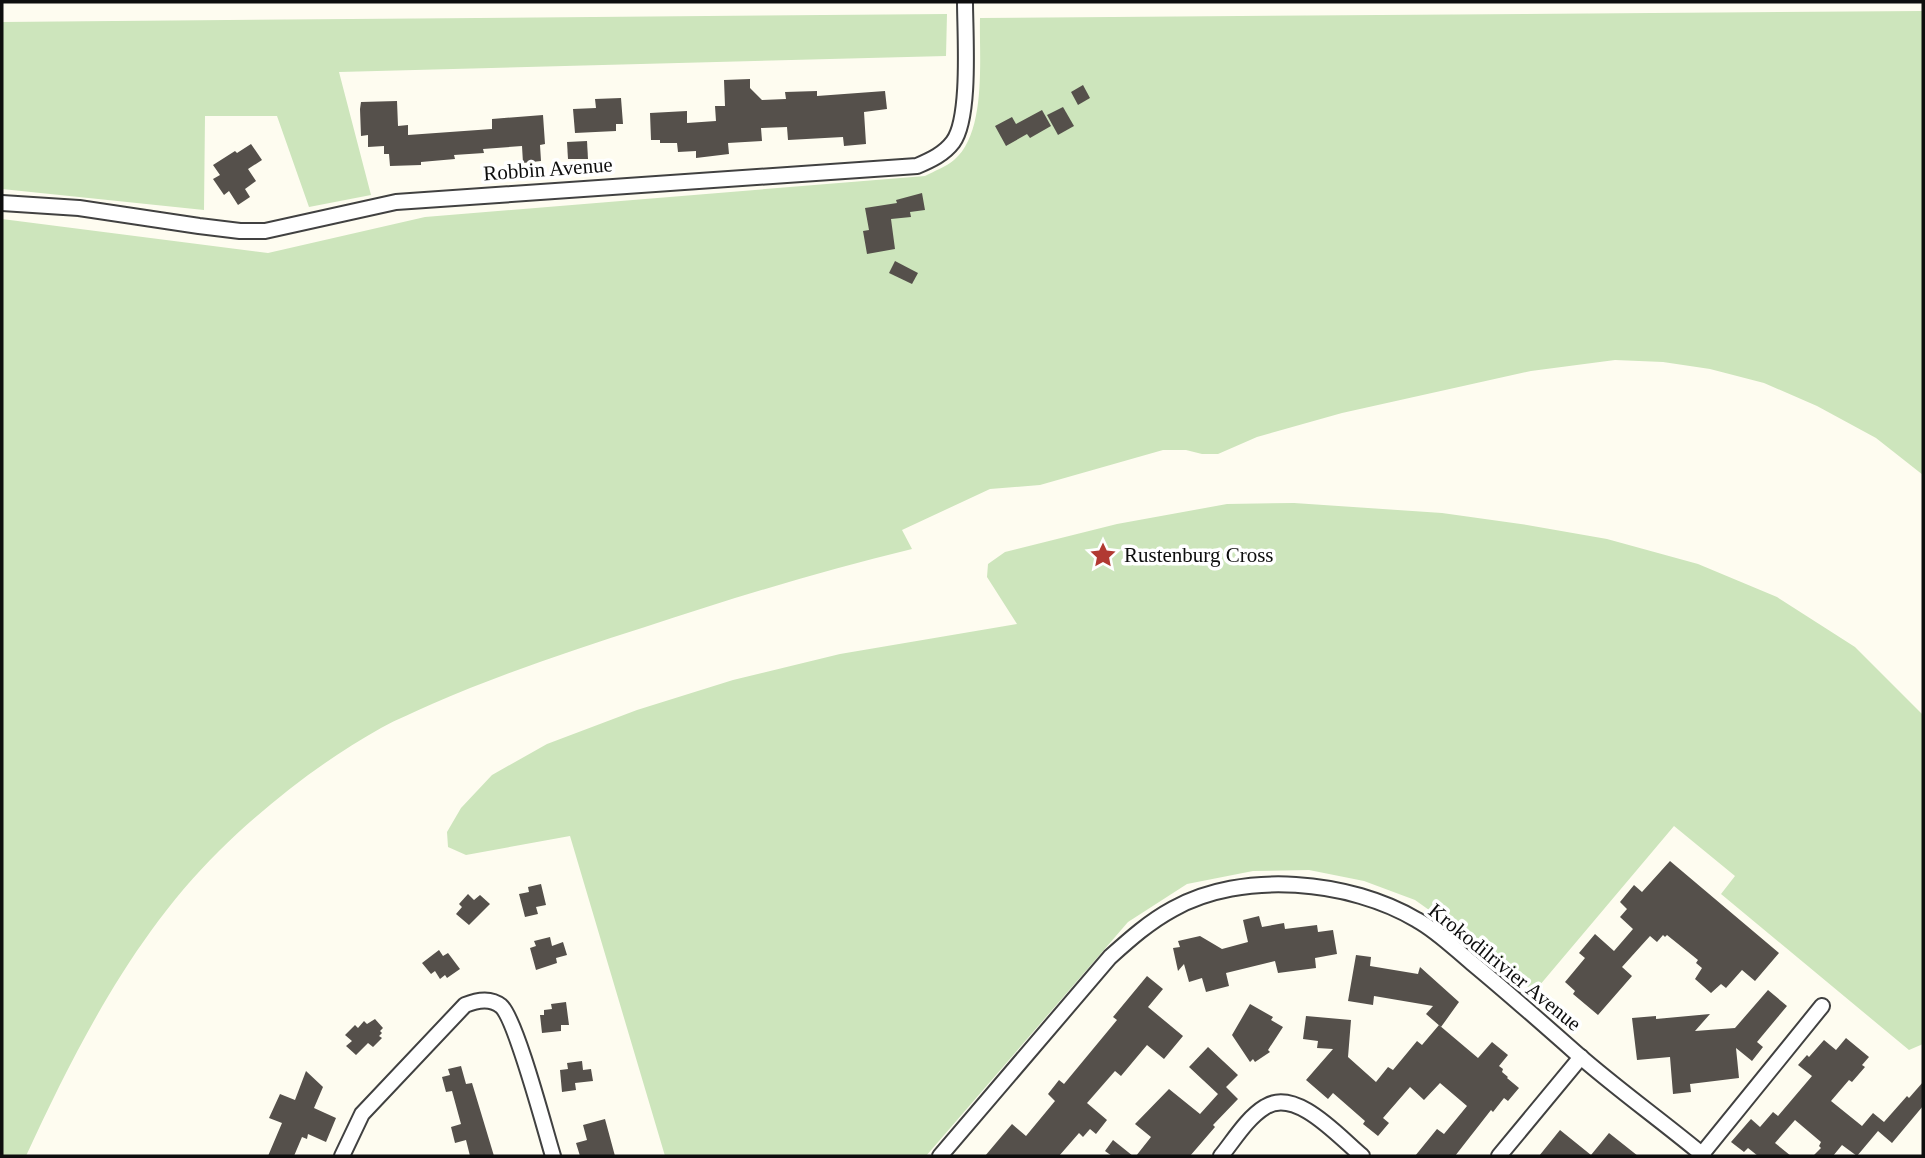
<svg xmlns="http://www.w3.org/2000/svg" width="1925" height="1158" font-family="'Times New Roman',serif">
  <rect width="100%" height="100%" fill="#fefcf0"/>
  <g fill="#cde5bc">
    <path d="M1923 11V475L1876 438 1817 406 1764 383 1710 369 1663 362 1615 360 1531 371 1342 413 1257 437 1218 454H1202L1186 450H1163L1040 485 990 489 902 530 912 549C821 571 733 598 645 627 573 650 501 674 432 704 415 712 397 719 381 728 322 761 267 804 219 851 133 936 76 1048 26 1156H2V219L268 253 425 217 925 176C934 171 946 167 954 160 987 132 979 58 980 18Z"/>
    <path d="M947 14 946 56 339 72 371 195 309 207 277 116H205L204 210 2 189V22Z"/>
    <path d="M1294 503 1442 513 1527 525 1607 539 1698 564 1777 597 1855 647 1923 715V1044L1909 1050 1721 894 1735 876 1674 826 1534 992 1460 932 1415 900 1364 881 1309 870 1253 871 1187 884 1128 922 926 1156H665L570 836 466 855 448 847 447 832 461 808 492 775 547 744 637 710 733 680 840 654 1017 624 987 577 988 564 1005 552 1117 524 1227 504Z"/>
  </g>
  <g fill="#55504b">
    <path d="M750 79V88L762 100 786 99 785 92 817 91V96L885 91 887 109 864 112 866 144 844 146 843 137 788 140 787 127 761 128 762 141 728 143 729 154 696 158V151L678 152 677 143H660V140H651L650 113 687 111V123L716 121 715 106H725L724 80Z"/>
    <path d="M1083 85 1090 98 1078 105 1071 92Z"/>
    <path d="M621 98 623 124H616V131L575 133 573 109 596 108 595 99Z"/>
    <path d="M397 101 398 126 408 125V135L492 129V119L543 115 545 144 540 145 541 161 523 163 522 146 483 149 484 153 454 155 455 159 421 162V165L390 166 389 154H384V146L368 147V135L361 136 360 109 361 102Z"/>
    <path d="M1063 107 1074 126 1058 135 1047 115Z"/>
    <path d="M1042 110 1051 126 1030 138 1027 134 1006 146 995 126 1012 117 1016 124Z"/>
    <path d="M587 141 588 159H568L567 142Z"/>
    <path d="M251 144 262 160 248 169 256 181 245 189 250 197 238 205 229 191 224 195 213 179 220 175 213 165 235 151 237 153Z"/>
    <path d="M922 193 925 210 910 212 911 217 891 219 895 249 867 254 863 231 869 230 865 208 897 203 896 200Z"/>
    <path d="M895 261 918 273 912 284 889 273Z"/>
    <path d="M1670 861 1779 953 1755 981 1742 970 1726 988 1721 984 1711 993 1695 979 1702 968 1696 963 1698 960 1667 935 1665 937 1663 935 1657 942 1650 936 1622 967 1632 976 1598 1015 1573 994 1575 991 1565 982 1585 958 1579 953 1595 934 1614 951 1633 929 1620 917 1627 909 1620 902 1634 885 1642 892Z"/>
    <path d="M541 884 546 905 536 907 538 914 525 917 519 894 529 892 528 887Z"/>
    <path d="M468 894 474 900 480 895 490 904 469 925 456 914 462 907 459 904Z"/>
    <path d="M1259 916 1262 927 1284 923 1285 929 1317 925 1318 932 1333 930 1337 954 1315 958 1316 968 1278 973 1275 961 1226 973 1229 986 1206 992 1202 978 1189 982 1184 964 1178 971 1173 948 1180 947 1178 941 1200 936 1222 949 1248 942 1243 920Z"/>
    <path d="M550 937 552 946 563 942 567 955 556 958 557 963 536 970 530 948 536 946 534 941Z"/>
    <path d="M439 950 443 956 448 953 460 969 447 978 445 975 440 979 435 971 431 974 422 963Z"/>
    <path d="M1356 955 1371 957 1370 966 1418 974 1420 967 1459 1002 1441 1027 1426 1014 1433 1006 1374 996 1373 1005 1348 1001Z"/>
    <path d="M1147 976 1163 989 1148 1007 1183 1036 1164 1059 1147 1045 1121 1076 1115 1071 1087 1103 1107 1120 1096 1134 1090 1129 1083 1137 1079 1133 1059 1156H985L1012 1124 1026 1136 1055 1101 1048 1094 1059 1080 1064 1084 1117 1020 1113 1017Z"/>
    <path d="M1768 990 1787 1006 1757 1042 1763 1047 1752 1061 1736 1048 1739 1078 1690 1084 1691 1092 1673 1094 1670 1057 1637 1060 1632 1018 1656 1016V1019L1710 1014 1695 1031 1735 1028Z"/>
    <path d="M566 1002 569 1025H561V1031L542 1033 540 1015H544V1010L552 1009 551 1004Z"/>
    <path d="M1250 1004 1273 1017 1271 1020 1283 1027 1268 1050 1270 1052 1255 1062 1253 1059 1250 1062 1232 1035Z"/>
    <path d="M1306 1016 1351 1020 1348 1057 1376 1082 1388 1067 1393 1070 1417 1041 1422 1045 1439 1025 1478 1058 1492 1042 1508 1055 1499 1066 1503 1069 1502 1072 1508 1077 1507 1078 1519 1088 1508 1101 1504 1098 1493 1112 1491 1110 1455 1156H1415L1437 1129 1444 1134 1467 1106 1440 1083 1424 1100 1410 1087 1383 1118 1389 1123 1378 1136 1363 1124 1365 1121 1333 1093 1328 1099 1306 1080 1333 1049 1317 1048 1318 1041 1303 1039Z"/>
    <path d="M375 1019 383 1028 380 1031 382 1033 379 1036 382 1038 373 1047 368 1043 356 1055 346 1046 352 1041 345 1035 355 1025 358 1028 364 1021 367 1024Z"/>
    <path d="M1846 1038 1869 1057 1862 1065 1865 1067 1852 1082 1849 1080 1831 1101 1862 1126 1873 1113 1884 1122 1907 1096 1909 1098 1923 1082V1106L1892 1143 1878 1131 1857 1156 1842 1145 1833 1156H1813L1821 1148 1819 1146 1821 1142 1795 1120 1775 1143 1791 1156H1758L1748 1148 1744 1152 1731 1142 1751 1119 1760 1127 1773 1112 1778 1116 1812 1076 1798 1065 1807 1055 1809 1057 1824 1040 1836 1050Z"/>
    <path d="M1208 1047 1238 1075 1226 1087 1238 1099 1213 1125 1215 1127 1190 1156H1136L1151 1137 1135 1124 1169 1089 1200 1114 1218 1094 1189 1067Z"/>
    <path d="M582 1061 583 1070 591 1069 593 1081 575 1083 576 1090 562 1092 560 1070 568 1069 567 1063Z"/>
    <path d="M461 1066 466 1084 472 1083 494 1156H470L466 1140 455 1143 451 1127 461 1124 452 1091 446 1092 442 1077 450 1075 448 1069Z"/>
    <path d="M306 1071 323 1087 314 1108 336 1118 326 1142 308 1134 307 1139 302 1137 294 1156H268L282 1123 269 1118 280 1094 295 1100Z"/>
    <path d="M605 1119 615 1156H580L576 1143 587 1140 583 1125Z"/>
    <path d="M1560 1130 1591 1155 1609 1133 1638 1156H1539Z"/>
    <path d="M1113 1140 1133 1156H1112L1105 1151Z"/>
  </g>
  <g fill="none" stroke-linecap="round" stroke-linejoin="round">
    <g stroke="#414141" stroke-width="18">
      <g id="minor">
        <path d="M2 203 79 208 199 226 240 231H265L396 202 917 166C931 160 944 154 953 142 971 118 965 33 965 2"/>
        <path d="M1702 1154 1822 1006"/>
        <path d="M342 1156 362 1114 465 1005C477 1000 490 997 501 1006 516 1019 545 1130 553 1156"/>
        <path d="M940 1156 1110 957C1130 939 1149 922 1173 909 1242 870 1350 880 1417 920 1437 931 1454 948 1472 963 1507 992 1541 1022 1576 1053 1617 1089 1662 1121 1704 1156"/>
        <path d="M1221 1156C1234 1140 1247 1118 1265 1107 1296 1087 1339 1137 1362 1156"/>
        <path d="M1499 1156 1581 1057"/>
      </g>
    </g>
    <use href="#minor" stroke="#fff" stroke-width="14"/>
  </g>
  <defs>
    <g id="sight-bare" transform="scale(2.1)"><path d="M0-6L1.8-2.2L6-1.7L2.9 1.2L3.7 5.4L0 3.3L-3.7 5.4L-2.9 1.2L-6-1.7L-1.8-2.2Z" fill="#b13932" stroke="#fff" stroke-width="2.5" paint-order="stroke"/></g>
  </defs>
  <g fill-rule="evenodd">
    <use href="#sight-bare" x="1103" y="555"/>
  </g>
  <g text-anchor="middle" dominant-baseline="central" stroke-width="7" stroke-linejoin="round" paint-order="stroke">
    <g font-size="21" fill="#0e0e0e" stroke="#fff">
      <text transform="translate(548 169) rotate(-4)">Robbin Avenue</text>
      <text transform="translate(1505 967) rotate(39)">Krokodilrivier Avenue</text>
    </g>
    <g font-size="21" fill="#0e0e0e" stroke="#fff" text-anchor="start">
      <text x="1124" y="555">Rustenburg Cross</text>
    </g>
  </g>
  <rect width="1925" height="1158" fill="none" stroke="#0e0e0e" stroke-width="7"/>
</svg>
